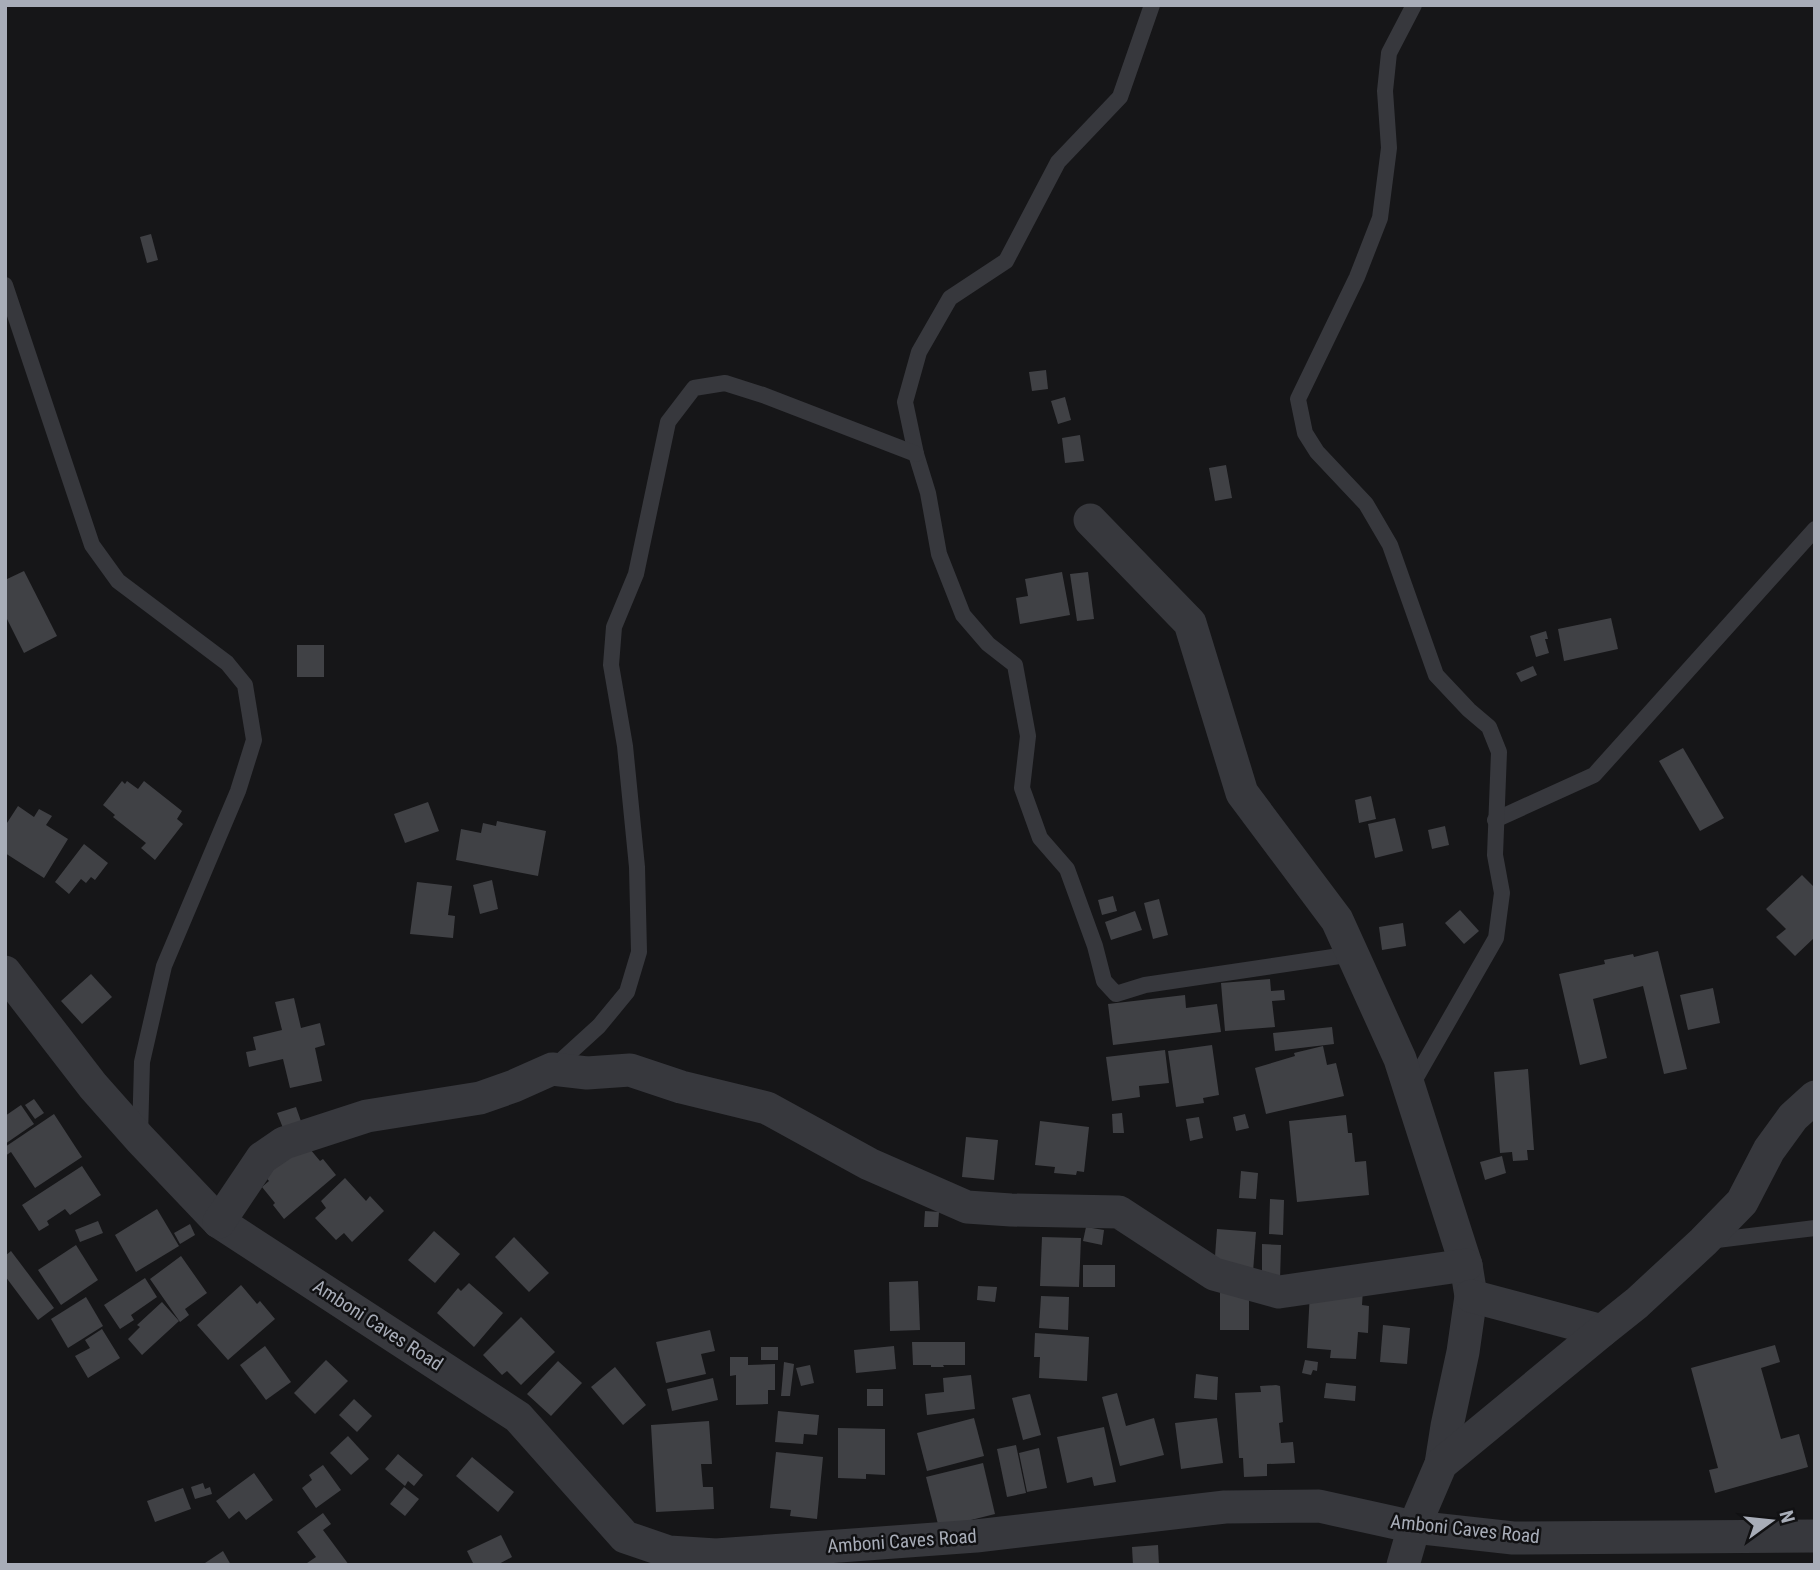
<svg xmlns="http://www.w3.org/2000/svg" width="1820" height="1570" font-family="'Roboto Condensed',sans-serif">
  <rect width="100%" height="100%" fill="#161618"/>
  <g fill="#404145">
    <path d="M151 234 158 260 147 263 140 237Z"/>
    <path d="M1046 370 1048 389 1032 391 1029 372Z"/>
    <path d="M1065 397 1071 420 1058 424 1051 401Z"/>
    <path d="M1080 435 1084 461 1065 463 1062 438Z"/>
    <path d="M1226 465 1232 498 1215 501 1209 468Z"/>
    <path d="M24 571 57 636 24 653 5 615V580Z"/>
    <path d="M1062 572 1070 615 1020 624 1016 598 1028 596 1025 579Z"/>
    <path d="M1088 572 1094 619 1077 621 1070 574Z"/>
    <path d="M1611 618 1618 649 1564 661 1558 629Z"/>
    <path d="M1546 631 1548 639H1545L1549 653 1536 657 1530 636Z"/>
    <rect x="297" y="645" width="27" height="32"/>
    <path d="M1533 666 1537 675 1521 682 1516 673Z"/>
    <path d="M1683 748 1724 818 1700 831 1659 761Z"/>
    <path d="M122 781 125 784 127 781 138 789 144 781 182 811 177 819 183 824 155 860 141 848 146 843 113 817 115 815 103 805Z"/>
    <path d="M1371 796 1376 819 1359 823 1355 800Z"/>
    <path d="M428 802 439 831 405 843 394 814Z"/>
    <path d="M18 806 34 817 39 809 52 816 46 825 68 839 44 878 5 853V826Z"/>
    <path d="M1395 818 1403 851 1375 858 1368 824Z"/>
    <path d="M497 821 546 831 538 876 456 860 461 829 481 833 483 823 496 826Z"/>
    <path d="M1445 826 1449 845 1432 849 1428 830Z"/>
    <path d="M84 844 108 863 95 880 91 877 86 883 81 879 69 894 55 882Z"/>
    <path d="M1802 875 1815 888V937L1795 956 1776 937 1786 929 1766 909Z"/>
    <path d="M492 880 498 909 480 914 473 885Z"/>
    <path d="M417 882 452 886 448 915 455 916 453 938 410 934Z"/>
    <path d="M1113 896 1117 911 1102 915 1098 900Z"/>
    <path d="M1159 899 1168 935 1153 939 1144 903Z"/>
    <path d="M1460 910 1479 931 1464 944 1445 923Z"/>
    <path d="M1135 911 1142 930 1111 940 1105 922Z"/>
    <path d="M1403 923 1406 946 1382 950 1379 927Z"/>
    <path d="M1658 951 1687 1069 1664 1074 1643 986 1593 999 1607 1058 1580 1065 1559 974 1605 964 1604 960 1633 954 1634 957Z"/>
    <path d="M91 974 112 997 82 1024 61 1001Z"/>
    <path d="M1270 979 1271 991 1284 990 1285 1000 1272 1001 1275 1027 1225 1031 1221 983Z"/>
    <path d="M1713 988 1720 1023 1688 1030 1680 995Z"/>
    <path d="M1185 995 1186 1008 1217 1004 1221 1032 1113 1045 1108 1004Z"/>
    <path d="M294 998 301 1028 320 1023 325 1045 315 1048 322 1081 290 1088 283 1059 249 1067 246 1052 256 1050 253 1037 282 1030 275 1002Z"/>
    <path d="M1332 1027 1334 1044 1275 1051 1273 1033Z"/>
    <path d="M1212 1045 1219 1095 1203 1098 1204 1103 1176 1107 1168 1051Z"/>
    <path d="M1323 1046 1327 1065 1336 1063 1344 1096 1266 1114 1255 1068 1295 1056 1294 1053Z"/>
    <path d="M1165 1050 1169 1083 1139 1086 1140 1097 1112 1101 1106 1057Z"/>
    <path d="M1528 1069 1534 1150H1527L1528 1160 1513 1161 1512 1152 1500 1153 1494 1072Z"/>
    <path d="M34 1099 44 1113 35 1119 25 1105Z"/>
    <path d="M21 1105 34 1124 5 1144V1116Z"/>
    <path d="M296 1107 303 1127 285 1133 277 1113Z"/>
    <path d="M1122 1113 1124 1133H1113L1112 1114Z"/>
    <path d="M54 1114 82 1157 35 1188 11 1152 5 1156V1147Z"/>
    <path d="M1245 1114 1249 1128 1236 1131 1233 1117Z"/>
    <path d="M1346 1115 1348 1133H1352L1355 1162 1366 1161 1369 1195 1297 1202 1289 1121Z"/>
    <path d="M1199 1117 1203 1138 1190 1141 1186 1119Z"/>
    <path d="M1040 1121 1089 1127 1084 1172 1077 1171 1076 1175 1054 1173 1055 1167 1035 1165Z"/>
    <path d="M966 1137 998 1140 994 1180 962 1177Z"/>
    <path d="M305 1143 320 1161 323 1159 336 1175 284 1219 273 1205 275 1203 262 1187 269 1181 259 1169Z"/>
    <path d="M1502 1156 1506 1173 1485 1180 1480 1162Z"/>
    <path d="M82 1166 101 1195 70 1215 65 1209 47 1221 49 1225 39 1231 22 1205Z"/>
    <path d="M1241 1171 1258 1173 1256 1199 1239 1198Z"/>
    <path d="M345 1178 366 1201 370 1196 384 1211 352 1242 344 1233 336 1240 315 1218 326 1208 321 1201Z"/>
    <path d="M1270 1199 1284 1200 1283 1235 1269 1234Z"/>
    <path d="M157 1209 179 1246 136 1272 115 1235Z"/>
    <path d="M925 1211 939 1212 938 1227H924Z"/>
    <path d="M98 1221 103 1233 80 1242 75 1230Z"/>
    <path d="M190 1224 195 1235 180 1244 174 1233Z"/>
    <path d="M1086 1227 1104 1230 1102 1245 1083 1241Z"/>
    <path d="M1217 1229 1256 1232 1253 1272 1214 1270Z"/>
    <path d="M434 1231 460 1254 435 1283 408 1260Z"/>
    <path d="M514 1237 549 1273 529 1292 495 1257Z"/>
    <path d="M1042 1237 1081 1238 1079 1287 1040 1286Z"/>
    <path d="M1262 1244 1281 1245 1280 1280 1262 1279Z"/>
    <path d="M76 1245 98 1280 61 1305 38 1270Z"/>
    <path d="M11 1251 54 1308 38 1320 5 1276V1256Z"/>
    <path d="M181 1256 207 1293 185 1309 189 1315 180 1322 150 1279Z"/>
    <rect x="1083" y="1265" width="32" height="22"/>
    <path d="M145 1278 157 1297 131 1315 134 1320 120 1329 104 1305Z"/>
    <path d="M918 1281 920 1330 890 1331 889 1282Z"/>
    <path d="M469 1283 503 1313 474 1347 437 1313 458 1288 461 1291Z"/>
    <path d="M241 1285 257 1304 260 1301 275 1319 228 1360 197 1325Z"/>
    <path d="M978 1286 997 1287 995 1302 977 1300Z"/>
    <path d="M1363 1289 1362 1305 1369 1306 1368 1333 1358 1332 1356 1359 1330 1358 1331 1350 1307 1348 1310 1292Z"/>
    <path d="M1249 1291V1330H1220V1292Z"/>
    <path d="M1041 1296 1069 1297 1068 1330 1039 1328Z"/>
    <path d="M86 1297 103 1326 68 1348 51 1319Z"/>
    <path d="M162 1302 179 1321 142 1355 128 1339 140 1327 137 1325Z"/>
    <path d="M521 1317 555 1352 521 1385 507 1371 502 1375 483 1355Z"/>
    <path d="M1383 1325 1410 1328 1407 1364 1380 1362Z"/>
    <path d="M102 1329 120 1358 88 1378 75 1356 90 1348 85 1340Z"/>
    <path d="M710 1330 715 1351 701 1354 706 1374 666 1383 656 1342Z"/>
    <path d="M1035 1333 1089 1337 1087 1381 1039 1378 1040 1357H1034Z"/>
    <path d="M912 1342H965V1365H943L944 1367H931V1365H913Z"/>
    <path d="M1775 1345 1780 1362 1761 1368 1781 1439 1799 1434 1808 1467 1715 1493 1709 1470 1718 1468 1691 1368Z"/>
    <path d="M265 1346 291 1382 266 1400 240 1365Z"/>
    <path d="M894 1346 896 1369 856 1373 854 1350Z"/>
    <rect x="761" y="1347" width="17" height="13"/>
    <path d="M730 1357H748V1365L775 1364V1390H768V1404L736 1405V1375L730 1376Z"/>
    <path d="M326 1360 348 1381 315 1414 294 1393Z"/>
    <path d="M1305 1360 1318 1362 1317 1371 1313 1370 1311 1375 1302 1373Z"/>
    <path d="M558 1361 582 1383 551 1416 527 1394Z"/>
    <path d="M784 1362 794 1364 790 1396H781Z"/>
    <path d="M810 1365 814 1383 801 1386 796 1368Z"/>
    <path d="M615 1367 646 1405 623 1425 591 1387Z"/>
    <path d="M1196 1374 1218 1377 1217 1400 1194 1398Z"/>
    <path d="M971 1375 975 1409 927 1415 925 1394 944 1392 943 1378Z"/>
    <path d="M713 1378 718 1400 672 1411 667 1389Z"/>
    <path d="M1326 1383 1356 1386 1355 1401 1324 1398Z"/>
    <path d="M1276 1385 1280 1386 1283 1422 1279 1423 1281 1443 1293 1442 1295 1463 1267 1464V1476L1244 1477 1243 1458H1239L1235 1393 1261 1392 1260 1386Z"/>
    <rect x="867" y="1389" width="16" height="17"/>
    <path d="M1117 1393 1126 1426 1154 1418 1164 1455 1120 1466 1102 1397Z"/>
    <path d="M1030 1394 1041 1435 1023 1440 1012 1398Z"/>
    <path d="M354 1399 372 1416 357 1432 339 1415Z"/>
    <path d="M778 1411 819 1415 817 1435 804 1434 803 1444 775 1442Z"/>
    <path d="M974 1418 984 1456 927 1471 917 1433Z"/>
    <path d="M1217 1418 1223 1463 1181 1469 1175 1423Z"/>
    <path d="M709 1421 712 1464H701L703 1487H713L714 1509 656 1512 651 1425Z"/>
    <path d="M1104 1427 1116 1482 1094 1486 1092 1477 1067 1483 1057 1437Z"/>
    <path d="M838 1428 885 1429V1475L866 1474V1479L838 1478Z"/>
    <path d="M348 1436 369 1459 351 1475 330 1453Z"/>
    <path d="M1016 1445 1026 1493 1007 1497 997 1449Z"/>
    <path d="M1039 1448 1047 1488 1027 1492 1019 1453Z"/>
    <path d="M776 1452 823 1457 817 1519 790 1516 791 1510 770 1508Z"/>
    <path d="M398 1454 423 1475 414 1486 408 1481 405 1486 385 1469Z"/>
    <path d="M472 1457 514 1492 498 1512 456 1476Z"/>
    <path d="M983 1463 995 1514 939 1528 926 1477Z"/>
    <path d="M323 1465 341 1490 316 1508 302 1488 312 1480 309 1475Z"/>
    <path d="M254 1473 273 1500 246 1520 239 1511 229 1519 216 1501Z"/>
    <path d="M203 1483 205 1489 210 1487 212 1494 195 1499 191 1487Z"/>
    <path d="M404 1487 419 1499 405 1516 390 1504Z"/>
    <path d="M183 1488 191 1509 155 1522 147 1501Z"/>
    <path d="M323 1513 331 1524 323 1530 349 1565H308L307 1563 316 1557 297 1532Z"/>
    <path d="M501 1535 512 1557 497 1565H474L467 1551Z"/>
    <path d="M1158 1545 1159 1565H1133L1132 1547Z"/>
    <path d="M223 1551 231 1565H202Z"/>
  </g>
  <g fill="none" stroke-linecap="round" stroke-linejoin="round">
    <g stroke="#37383d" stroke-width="16">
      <path d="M1152 5 1120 97 1058 162 1006 261 950 298 919 352 905 402 916 454 928 493 939 554 963 615 988 644 1015 665 1028 736 1022 788 1040 838 1067 869 1095 946 1104 981 1116 994 1145 985 1353 954"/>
      <path d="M5 285 92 545 118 581 227 663 245 685 254 740 238 791 164 966 142 1062 140 1136"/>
      <path d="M1495 820 1594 775 1815 529"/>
      <path d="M554 1067 599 1026 627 992 639 952 637 867 625 746 611 665 614 627 636 574 668 422 694 388 725 383 763 395 916 454"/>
      <path d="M1410 1088 1496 938 1502 893 1495 855 1499 752 1489 727 1469 710 1436 675 1390 545 1366 504 1317 452 1305 433 1298 399 1357 277 1380 218 1389 148 1385 91 1389 53 1414 5"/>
      <path d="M1709 1241 1815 1228"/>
    </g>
    <g stroke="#37383d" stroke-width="33">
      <path d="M1090 520 1190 623 1242 793 1337 920 1400 1059 1466 1265 1471 1296 1463 1352 1447 1426 1441 1464"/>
      <path d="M5 972 93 1086 140 1139 219 1222 518 1417 625 1537 669 1552 716 1555 976 1536 1225 1507 1319 1506 1414 1527 1513 1538 1815 1536"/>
      <path d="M219 1222 262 1158 284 1143 367 1116 480 1098 514 1086 552 1069 587 1073 630 1070 681 1087 767 1108 869 1164 967 1207 1011 1210 1119 1212 1214 1274 1279 1292 1466 1265"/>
      <path d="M1471 1296 1602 1331"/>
      <path d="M1403 1565 1414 1527 1441 1464 1602 1331 1637 1303 1703 1242 1742 1202 1769 1150 1793 1117 1815 1097"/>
    </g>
  </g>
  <g text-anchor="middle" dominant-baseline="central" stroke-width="5" stroke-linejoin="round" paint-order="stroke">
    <g font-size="19" fill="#a8adb8" stroke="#111113">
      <text transform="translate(378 1325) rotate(33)">Amboni Caves Road</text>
      <text transform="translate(1465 1529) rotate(6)">Amboni Caves Road</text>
      <text transform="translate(902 1541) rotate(-4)">Amboni Caves Road</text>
    </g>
  </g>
  <rect width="1820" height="1570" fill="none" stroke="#a8adb8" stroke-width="14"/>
  <g transform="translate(1771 1521) rotate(75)" stroke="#111113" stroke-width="5" paint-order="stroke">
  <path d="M0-5L12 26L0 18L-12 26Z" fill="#a8adb8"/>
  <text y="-10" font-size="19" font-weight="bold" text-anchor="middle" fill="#a8adb8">N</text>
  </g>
</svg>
